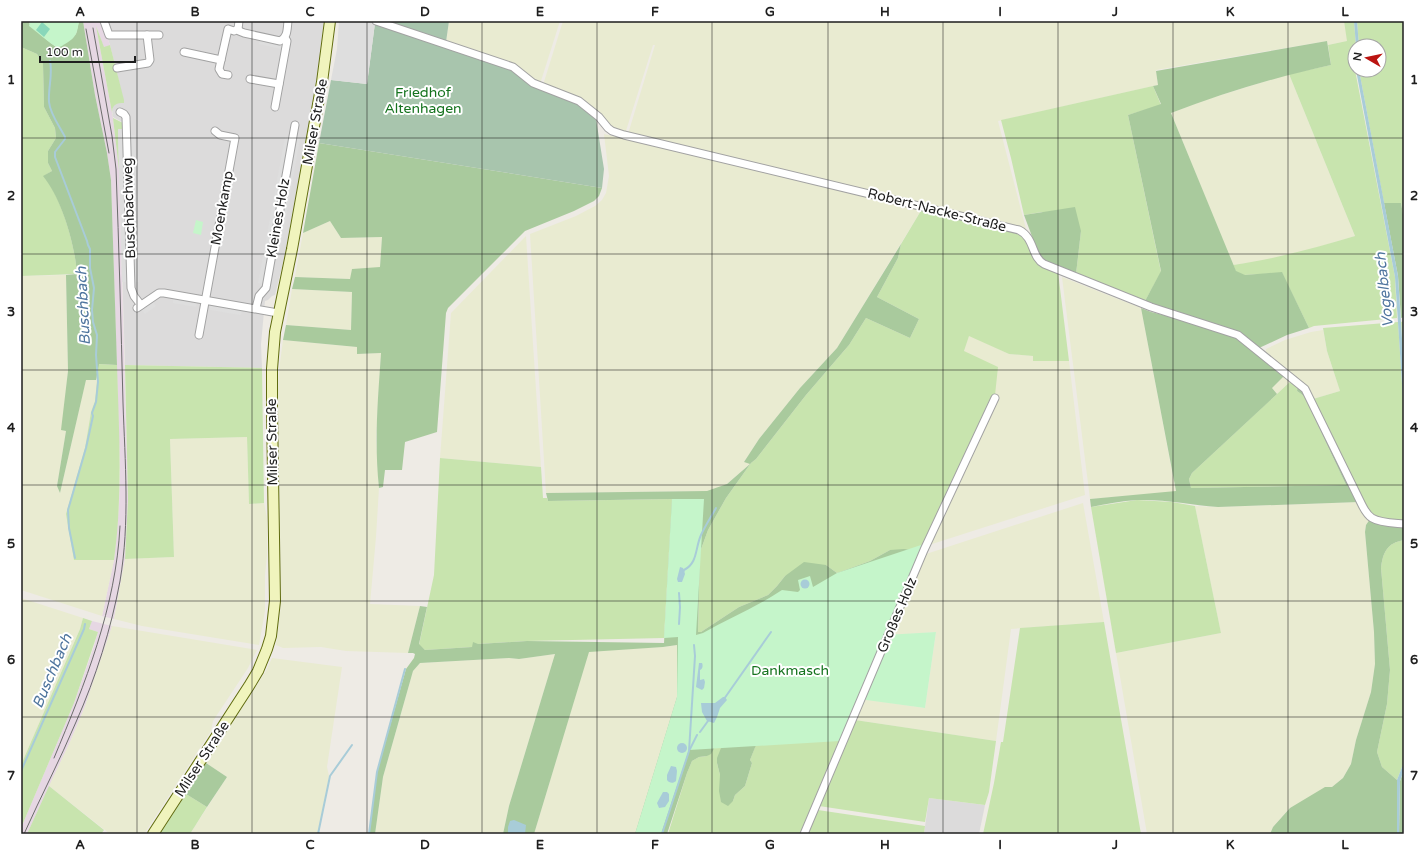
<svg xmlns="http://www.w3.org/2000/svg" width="1425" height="855" font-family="'Varela Round',sans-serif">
  <rect width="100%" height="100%" fill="#eeebe5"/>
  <g fill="#dcdbdb">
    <path d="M101 21H324L321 48 312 109 285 255 275 295 272 296 268 300 265 301 261 344 262 368 125 365 118 129 122 122 113 117 112 110 114 104 117 103H124L110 45Z"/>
    <path d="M929 798 985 805 979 834H924Z"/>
  </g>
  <g fill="#e6d7e3">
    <path d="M83 21 102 23 110 45 104 48 96 26 113 118 119 170 128 500 125 559 114 619 102 616 114 560 119 507 120 471 111 180 107 153 95 95Z"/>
    <path d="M92 621 112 626 104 654 84 709 70 742 27 834H21V828L74 703 93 649 98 632 89 629Z"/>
  </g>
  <g fill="#e9ebd1">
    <path d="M449 21H560L540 84 446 42Z"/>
    <path d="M563 21H1344L1348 41 1328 45 1327 41 1156 70 1158 85 998 121 1026 229 628 134 655 45H653L625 134 611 130 599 115 543 85Z"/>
    <path d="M1289 74 1355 236 1302 252 1264 261 1233 265 1171 113 1205 100Z"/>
    <path d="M604 134 922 209 837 348 800 388 759 439 744 462 751 463 727 484 715 489 707 491 546 493 530 234 576 216 595 206 602 200 606 193 609 176Z"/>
    <path d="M330 221 341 238 382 237 380 268 352 269 351 279 295 277 303 233Z"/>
    <path d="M526 236 541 467 440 458 451 313Z"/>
    <path d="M66 275 68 371 62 430 66 431 57 486 60 493 86 379 96 380 97 381 95 401 91 412 85 448 74 560H114L102 616 21 590V276Z"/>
    <path d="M1062 277 1141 308 1176 492 1090 499Z"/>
    <path d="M292 289 352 292 351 330 286 325Z"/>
    <path d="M1323 330 1327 351 1340 391 1313 399 1295 377 1277 394 1272 388 1285 375 1265 355 1266 349 1285 340 1311 332Z"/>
    <path d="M969 335 1009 354 1034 356V361H1069L1085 495 929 545 995 395 964 351Z"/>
    <path d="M283 340 357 347V354L381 353 376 438 379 488 376 537 370 604 420 606 408 653 346 651 321 647 283 648 276 645 281 605 278 391 279 370Z"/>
    <path d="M247 437 249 504 264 503 267 518V555L265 575V611L259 645 142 626 114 619 125 559 174 557 170 439Z"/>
    <path d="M1359 502 1370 519 1366 525 1365 532 1374 632 1375 664 1371 692 1356 740 1351 764 1343 778 1332 787 1290 808 1273 827 1270 834H1147L1116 653 1221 633 1195 506 1218 507Z"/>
    <path d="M1083 503 1104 622 1011 629 996 741 855 720 863 699 925 708 936 632 893 635 926 554Z"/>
    <path d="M21 598 83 618 80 629 21 765Z"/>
    <path d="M112 626 257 650 248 668 213 721 211 731 144 834H110L49 786 70 742 84 709Z"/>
    <path d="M677 645V697L635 834H534L589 651 663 647Z"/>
    <path d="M555 654 509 806 503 834H375L383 777 413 671 420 663 509 658 519 659Z"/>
    <path d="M272 658 342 667 327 767 329 776 318 834H190L227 777 206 763 266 671Z"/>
  </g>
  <g fill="#c8e4ae" fill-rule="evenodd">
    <path d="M1344 21H1354L1356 46H1355V70L1395 277 1397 318 1314 326 1309 328 1282 273 1244 275 1236 272 1233 265C1275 259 1314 248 1355 236L1289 74 1331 65 1328 45 1347 41Z"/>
    <path d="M1357 21H1404V220L1401 203H1384L1359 70H1379V46H1359Z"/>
    <path d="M96 26 104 47 110 45 124 100V103C114 102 110 108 113 118L123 123V129H118L119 170 113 118Z"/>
    <path d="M21 47 37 54 43 64 44 107 55 128 56 138 48 151V163L52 171 44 176C62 199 75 245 77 274L21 276Z"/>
    <path d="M1153 86 1161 105 1128 115 1161 272 1145 301 1076 274 1081 231 1042 212 1024 215 1011 158 1001 120Z"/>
    <path d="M922 209 1018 231 1058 272 1069 361H1033V356L1009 354 969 336 964 351 998 367 995 395 923 547 911 550H890L870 561 837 573 826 565 785 576 777 586 768 595 739 607 701 632 698 633 700 552 708 530 726 498 751 463 756 459 806 395 849 345 866 318 910 338 919 319 877 297 898 258 901 244Z"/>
    <path d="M1404 321V370L1401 322Z"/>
    <path d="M1398 322 1404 414V523L1384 520 1370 514 1313 399 1340 391 1327 351 1323 328Z"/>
    <path d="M98 364 117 365C119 430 123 495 114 560H74L66 514 85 448 91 412 95 401 97 381 96 374Z"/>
    <path d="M125 365 262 368 264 503 249 504 247 437 170 439 174 557 125 559 128 500Z"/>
    <path d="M1292 380 1298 385 1297 391 1304 396 1346 485 1191 488 1189 479 1192 473Z"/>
    <path d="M440 458 541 467 543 498H547L548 501 672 499 664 638 527 641 478 644 472 647 425 650 419 645 434 575Z"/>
    <path d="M1137 500 1172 502 1195 506 1221 633 1116 653 1091 507Z"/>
    <path d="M1404 540V762L1397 780 1382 767 1377 752 1387 704 1390 670 1381 568C1383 552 1387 543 1404 540Z"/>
    <path d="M83 618 92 621 89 629 98 632 74 703 21 828V765L80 629Z"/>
    <path d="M1104 622 1141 834H983L994 783 1001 742H1003L1020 628Z"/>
    <path d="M855 720 996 741 989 792 985 805 929 798 925 822 819 806Z"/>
    <path d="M727 725 840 741 801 834H668L687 773 692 761 699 757 707 756ZM755 747 750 760 752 763 745 786 735 795 733 801 721 802 720 775 717 763Z"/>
    <path d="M49 786 104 830 101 834H27Z"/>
    <path d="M186 794 207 807 190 834H160Z"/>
    <path d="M818 810 925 826 924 834H808Z"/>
  </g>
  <g fill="#a9ca9d">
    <path d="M21 21H30L29 23 47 40 56 47 76 34 79 21H83L95 95 107 153 111 180 117 365 99 364 96 380H86L60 493 57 486 66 431 61 430 68 371 66 275 77 274C75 245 62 199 43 176L52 171 48 163V151L56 138 55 128 44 107 43 64 37 54 21 47Z"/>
    <path d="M1327 41 1331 65C1276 77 1223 93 1171 113L1236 271 1245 275 1282 272 1309 328 1287 335 1259 348 1238 333 1145 301 1161 271 1128 115 1161 104 1153 86 1158 85 1156 71Z"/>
    <path d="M319 143 602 188 599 196 594 201 574 211 525 231 448 308 446 313 437 432 405 442 402 470H385L383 487 379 488C374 441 378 399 381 353L357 354V347L283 340 286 325 351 330 352 292 292 289 295 277 350 279 352 269 380 267 382 237 341 238 330 221 303 233Z"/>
    <path d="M1384 203H1401L1404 220V317L1401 318 1398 276Z"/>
    <path d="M1075 207 1081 231 1076 274 1044 261 1039 255 1024 215Z"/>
    <path d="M901 244 898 258 877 297 919 319 910 338 866 318 849 345 806 395 756 459 751 463 726 498 708 530 700 552 698 632H701L739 607 768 595 777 586 785 576 804 562 826 565 837 573 870 561 890 550 904 549 918 551 727 725 711 754 707 756 699 757 692 761 687 773 667 834H635L677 697V645L663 647 589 652 534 834H503L509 806 555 654 519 659 509 658 420 663 413 671 383 777 375 834H369L377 772 406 669 414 658 415 654 413 653H408L420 606 427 607 419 644 425 650 472 647 473 642 478 644 527 641 664 643 672 499 548 501 546 493 707 491 727 484 750 464 744 462 759 439 800 388 837 348Z"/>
    <path d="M1141 308 1151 312 1188 321 1237 337 1285 375 1272 388 1277 394 1192 473 1189 479 1191 488 1346 485 1304 396 1297 391 1298 385 1304 390 1359 502 1218 507C1191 505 1165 499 1137 500 1122 501 1106 504 1091 507L1090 499 1176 491Z"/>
    <path d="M1370 519 1404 526V540C1387 543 1383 552 1381 568L1390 670 1387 704 1377 752 1382 767 1397 780V834H1270L1273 827 1290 808 1325 787H1332L1343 778 1351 764 1356 740 1371 692 1375 664 1374 632 1365 532 1366 525Z"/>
    <path d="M758 740 750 760 752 763 745 786 735 795 733 801 728 806 721 802 719 791 720 775 717 763V758L721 748 728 743Z"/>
    <path d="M206 763 227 777 207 807 186 794Z"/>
    <path d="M1404 770V834H1399L1400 781Z"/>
  </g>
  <g fill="#a8c5ad">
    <path d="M386 21H449L446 42Z"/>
    <path d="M375 23 489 63 514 70 579 103 596 119 604 169 602 188 319 143 331 80 367 84Z"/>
  </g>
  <g fill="#c5f5ca">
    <path d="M30 21H79C77 33 77 37 65 44 63 45 60 48 57 47 50 44 36 31 29 26Z"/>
    <path d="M196 220 203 222 201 235 193 233Z"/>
    <path d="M672 499H704L696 635 703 633C729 618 757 607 782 590L798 592 800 590 798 580 810 576 813 587 837 573 924 544 885 635 936 632 925 708 859 699 840 741 689 750 661 834H635L677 697 678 637 664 638Z"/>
  </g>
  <path fill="#89d7ba" d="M42 22 50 29 44 37 36 30Z"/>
  <g fill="#dedede">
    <path d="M339 21H369L375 23 367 84 331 80 337 49Z"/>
    <path d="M260 39 282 44 281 49 259 44Z"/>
    <path d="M118 129H123L124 136 135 135 139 282H122Z"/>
    <path d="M285 137 300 139 279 257 275 256 270 285 258 283Z"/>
    <path d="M173 299 197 303 196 307 173 303Z"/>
    <path d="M153 302 156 306 145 314 142 310Z"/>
    <path d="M210 305 242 310 241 315 210 310Z"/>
  </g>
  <g fill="#a8ccd8">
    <path d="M1354 21H1357L1359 46H1356Z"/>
    <path d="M1356 70H1359L1398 276 1404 370V414L1395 277Z"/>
    <path d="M680 567 683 568 685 574 682 582H678L677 579Z"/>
    <circle cx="805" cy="584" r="4.5"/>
    <path d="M699 663H702C703 665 703 669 700 670V680L704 679 705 682 704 688 702 690 696 687Z"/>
    <path d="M723 697H725L727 700 720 708 717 717 714 723 707 721 702 712 701 703H715Z"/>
    <circle cx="682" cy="748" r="5"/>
    <path d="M1404 762V770L1400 781 1399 834H1397V780Z"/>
    <path d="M671 766 676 767 677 771 676 781C673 784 669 783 667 780V775Z"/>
    <path d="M663 792H667L669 794V801L665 807 659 808 657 803Z"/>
    <path d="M514 820 526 825 525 834H508V827L510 821Z"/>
  </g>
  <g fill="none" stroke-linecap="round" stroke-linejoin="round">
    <g stroke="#a8ccd8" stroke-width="2">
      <path d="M50 61C53 74 48 88 49 102 50 114 60 127 65 137V139L55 152V157L87 241 88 245 90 249V268L94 288 92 310 93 322 97 335 96 355 98 382 96 402 92 413 93 416 86 448 68 510 69 528 75 558"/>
      <path d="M683 573 684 570C698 563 695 548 701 535 705 526 711 517 716 508"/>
      <path d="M679 624 680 607 679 593"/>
      <path d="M724 699 771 632"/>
      <path d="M700 732 708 721"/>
      <path d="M690 749 697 735"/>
      <path d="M21 771 84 629 85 624"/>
      <path d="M318 834 330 776 352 745"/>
      <path d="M369 834 377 772 405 669"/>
      <path d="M662 834 689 751 695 656 694 645"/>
    </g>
    <g stroke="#a2a2a2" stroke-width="9">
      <g id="minor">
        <path d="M104 21 109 35H159"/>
        <path d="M376 21 513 67 533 83 579 101 599 117 608 128 612 131 624 135 1019 230C1035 238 1031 257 1044 264L1151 307 1238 335 1305 389 1362 505C1364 509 1367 515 1372 518 1380 523 1394 523 1404 524"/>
        <path d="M238 29 239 31 244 33 280 41C288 37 287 29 288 21"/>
        <path d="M238 29 239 21"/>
        <path d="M184 52 221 60"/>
        <path d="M117 68 148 63 150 60 147 35"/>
        <path d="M228 75 222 74 219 69 228 29 234 31 238 29"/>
        <path d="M250 79 279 84"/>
        <path d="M275 107 287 41 285 38"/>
        <path d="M120 112 124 114 126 117 131 288 134 296 141 305"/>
        <path d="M137 308 159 293H164L278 313"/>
        <path d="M256 308 259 296 266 288 295 125"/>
        <path d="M199 335 235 138 220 135 215 131"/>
        <path d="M804 834 924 550 995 398"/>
      </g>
    </g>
    <g stroke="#606c0e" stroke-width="12">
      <path id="secondary" d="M153 834 249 686 258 671 267 649 271 636 275 601 272 410V369L275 332 292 249 322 82 330 21"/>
    </g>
    <use href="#minor" stroke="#fff" stroke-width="7"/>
    <use href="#secondary" stroke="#f0f4bd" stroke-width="10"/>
    <g stroke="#6c6c6c" stroke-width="1">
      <path d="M86 29 109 153"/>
      <path d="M54 758C85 684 116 607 120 526"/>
      <path d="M24 834C41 796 60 760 76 722 96 677 111 629 120 581 130 522 125 462 123 403 121 325 119 247 116 169L112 136 93 28"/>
    </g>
  </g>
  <path fill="none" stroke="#1e1e1e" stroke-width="1" stroke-opacity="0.55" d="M137 21V834M252 21V834M367 21V834M482 21V834M597 21V834M712 21V834M828 21V834M943 21V834M1058 21V834M1173 21V834M1288 21V834M21 138H1404M21 254H1404M21 370H1404M21 485H1404M21 601H1404M21 717H1404"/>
  <g text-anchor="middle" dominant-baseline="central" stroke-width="4" stroke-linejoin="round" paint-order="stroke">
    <g font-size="14" fill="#15731e" stroke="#fff">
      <text x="423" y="92">Friedhof<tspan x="423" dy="16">Altenhagen</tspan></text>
      <text x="790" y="670">Dankmasch</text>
    </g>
    <g font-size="14" fill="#1e1e1e" stroke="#fff">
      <text transform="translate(315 122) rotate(-80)">Milser Straße</text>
      <text transform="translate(129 208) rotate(-92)">Buschbachweg</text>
      <text transform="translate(222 208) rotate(-80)">Moenkamp</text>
      <text transform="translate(937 210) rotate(14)">Robert-Nacke-Straße</text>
      <text transform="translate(278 218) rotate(-80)">Kleines Holz</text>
      <text transform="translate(272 442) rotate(-91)">Milser Straße</text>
      <text transform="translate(897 615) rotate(-67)">Großes Holz</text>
      <text transform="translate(202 759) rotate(-57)">Milser Straße</text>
    </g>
    <g font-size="15" font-style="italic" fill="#4f759e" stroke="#fff">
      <text transform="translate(1384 290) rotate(-96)">Vogelbach</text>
      <text transform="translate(83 306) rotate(-93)">Buschbach</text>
      <text transform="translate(52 671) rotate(-67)">Buschbach</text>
    </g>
  </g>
  <rect width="1425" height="855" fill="none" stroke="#ffffff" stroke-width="44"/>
  <g transform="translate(1367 58) rotate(279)"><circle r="19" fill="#ffffff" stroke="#a5a5a5"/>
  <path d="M0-3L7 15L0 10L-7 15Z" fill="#bb1411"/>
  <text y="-6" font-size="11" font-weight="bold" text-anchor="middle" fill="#1e1e1e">N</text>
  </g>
  <path d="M40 56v6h95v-6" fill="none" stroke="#1e1e1e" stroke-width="2"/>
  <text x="46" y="56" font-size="12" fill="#1e1e1e" stroke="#ffffff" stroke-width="3" paint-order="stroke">100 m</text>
  <rect x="22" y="22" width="1381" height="811" fill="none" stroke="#1e1e1e" stroke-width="1.5"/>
  <g font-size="13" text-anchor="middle" font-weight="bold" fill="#1e1e1e">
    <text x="80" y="16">A</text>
    <text x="195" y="16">B</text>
    <text x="310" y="16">C</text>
    <text x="425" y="16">D</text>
    <text x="540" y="16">E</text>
    <text x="655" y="16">F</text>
    <text x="770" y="16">G</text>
    <text x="885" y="16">H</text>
    <text x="1000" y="16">I</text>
    <text x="1115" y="16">J</text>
    <text x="1230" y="16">K</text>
    <text x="1345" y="16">L</text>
    <text x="11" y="84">1</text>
    <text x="1414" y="84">1</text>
    <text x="11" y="200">2</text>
    <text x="1414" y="200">2</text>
    <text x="11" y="316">3</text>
    <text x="1414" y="316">3</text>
    <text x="11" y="432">4</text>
    <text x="1414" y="432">4</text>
    <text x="11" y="548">5</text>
    <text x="1414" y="548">5</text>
    <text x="11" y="664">6</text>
    <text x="1414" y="664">6</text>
    <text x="11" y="780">7</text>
    <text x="1414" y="780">7</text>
    <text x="80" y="849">A</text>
    <text x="195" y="849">B</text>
    <text x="310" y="849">C</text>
    <text x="425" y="849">D</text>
    <text x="540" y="849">E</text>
    <text x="655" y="849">F</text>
    <text x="770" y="849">G</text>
    <text x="885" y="849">H</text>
    <text x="1000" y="849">I</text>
    <text x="1115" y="849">J</text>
    <text x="1230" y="849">K</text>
    <text x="1345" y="849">L</text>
  </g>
</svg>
